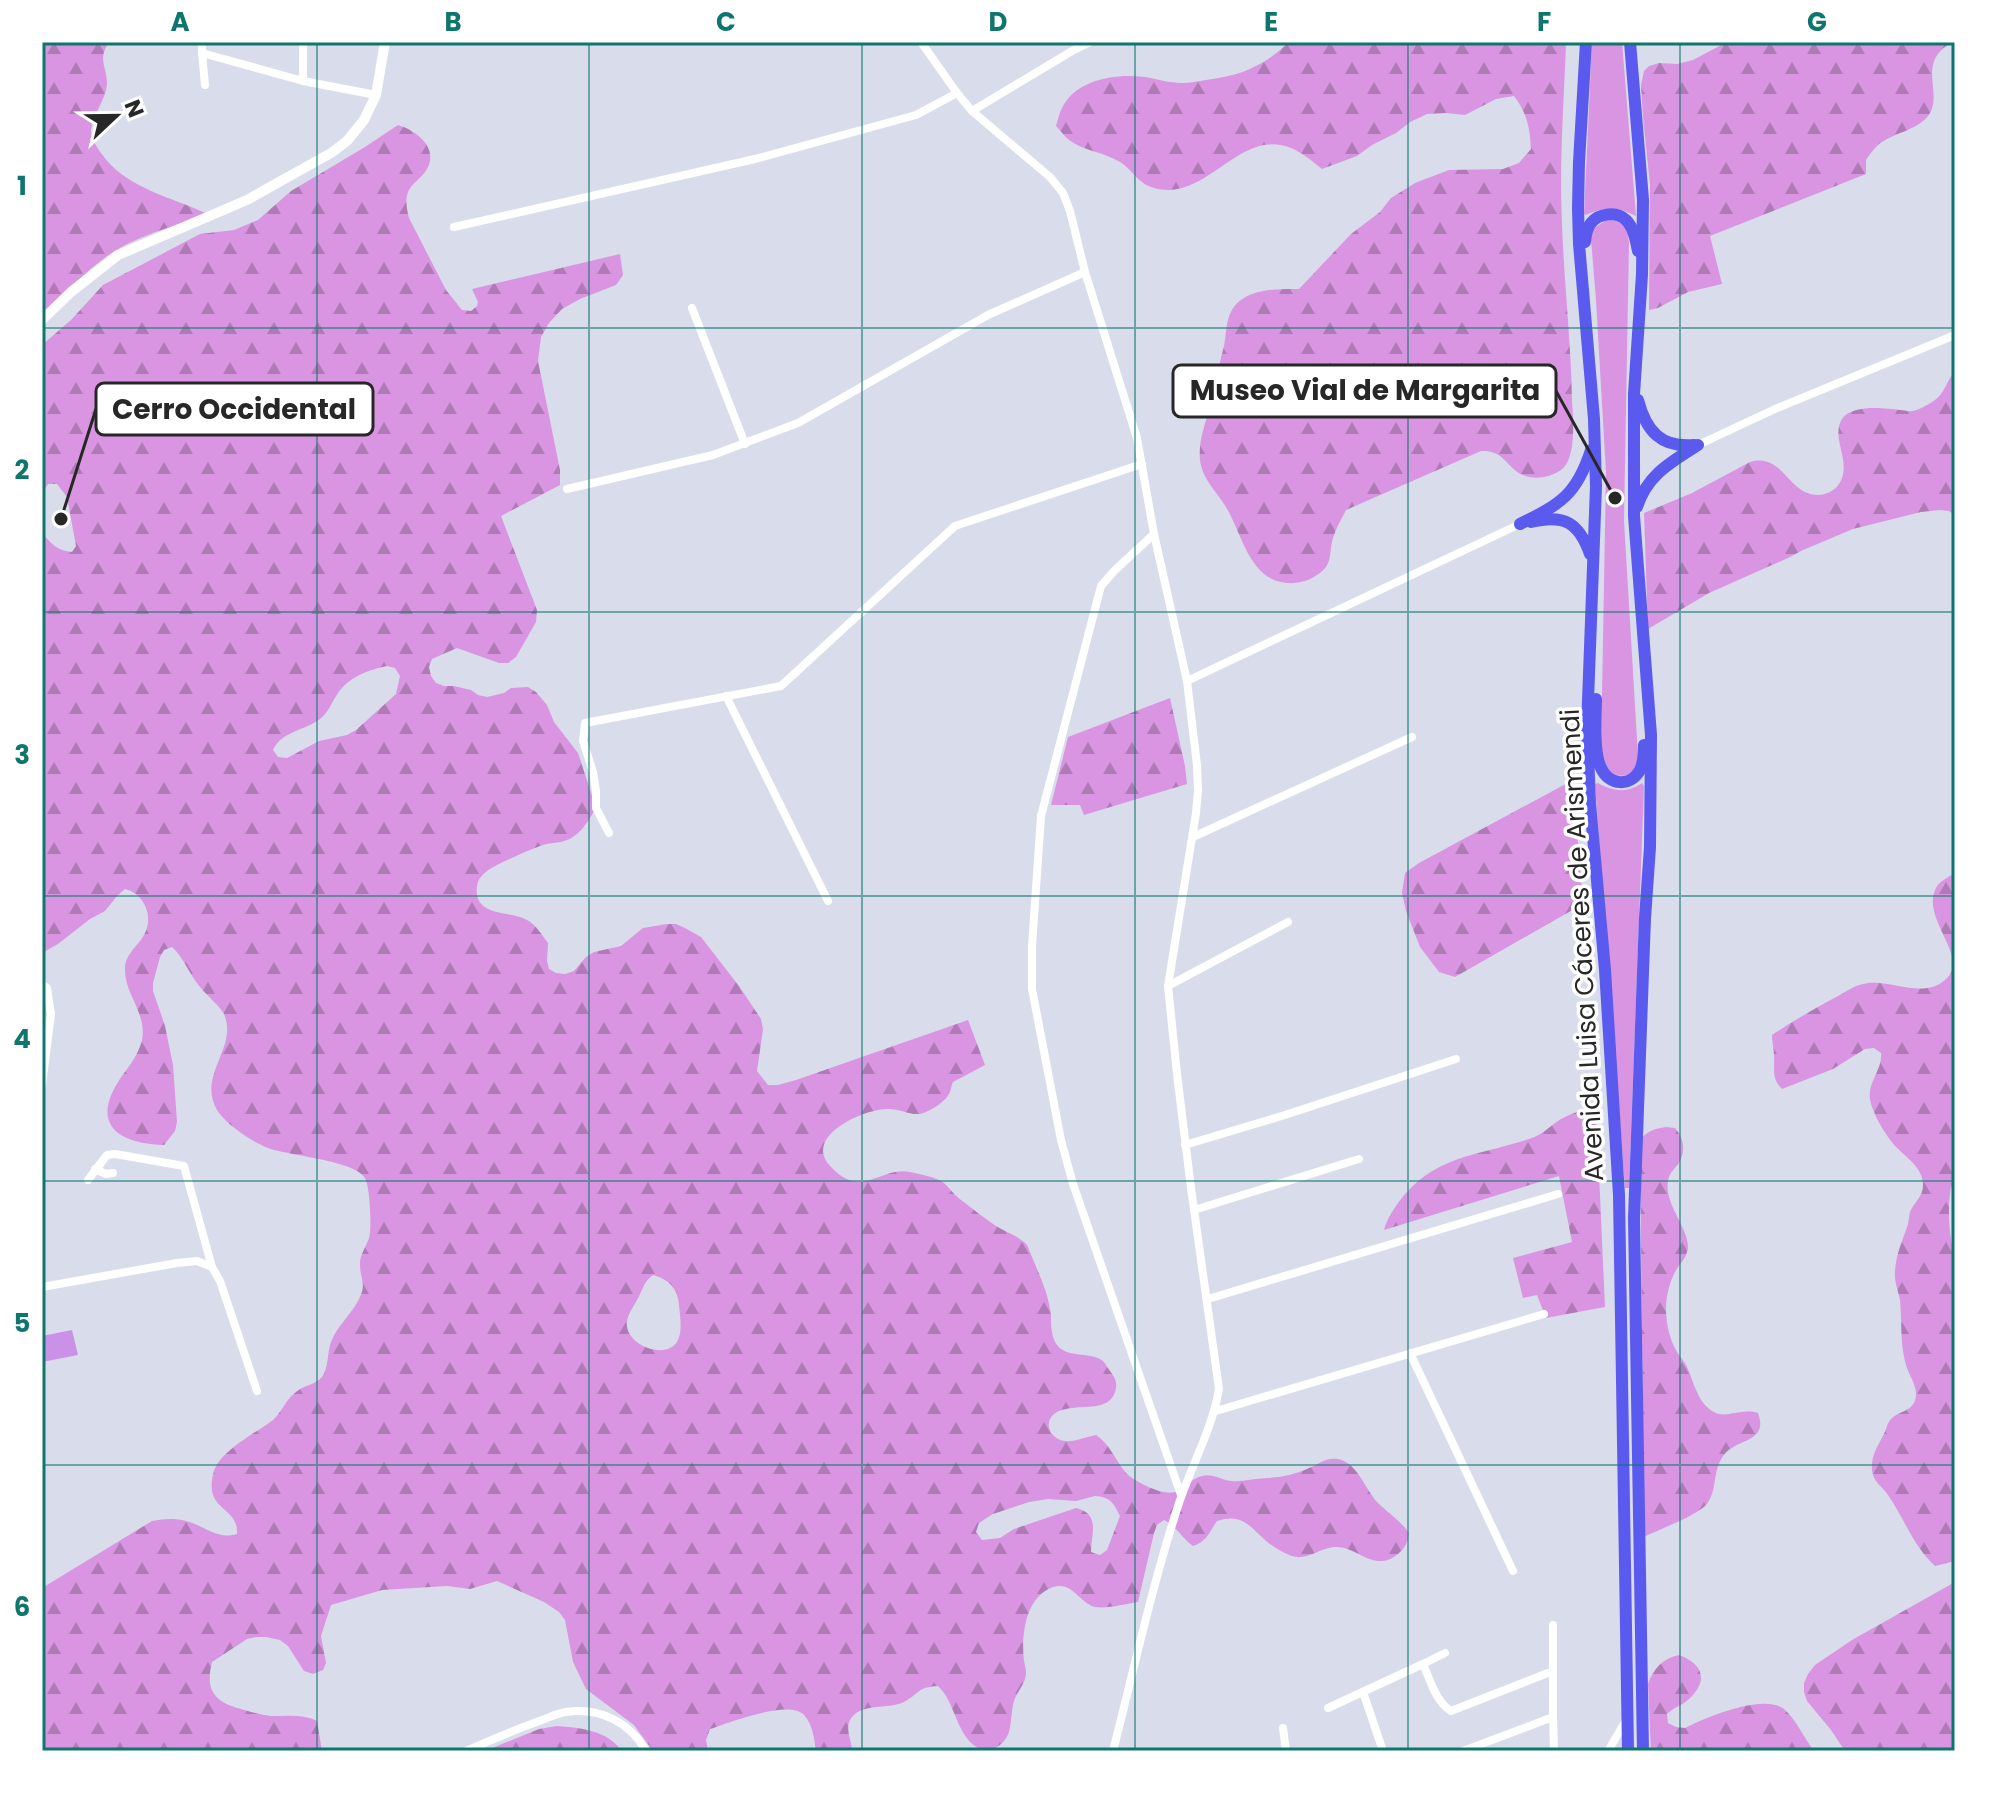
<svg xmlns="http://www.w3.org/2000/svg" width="1997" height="1793" font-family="Poppins,sans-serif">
  <defs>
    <pattern id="forest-firs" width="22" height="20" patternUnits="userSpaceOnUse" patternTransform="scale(2)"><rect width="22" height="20" fill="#d995e1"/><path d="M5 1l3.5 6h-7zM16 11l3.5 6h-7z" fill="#b07ab6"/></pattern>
  </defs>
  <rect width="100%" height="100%" fill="#d9dcea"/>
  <g fill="#d995e1">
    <path d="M1592 42H1622L1636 216C1619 207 1604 206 1586 215L1584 214Z"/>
    <path d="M1606 220C1622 219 1628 228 1629 242L1624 521 1638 756C1636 778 1626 778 1608 773L1601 751 1606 473 1596 300 1591 239 1593 229Z"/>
    <path d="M1598 783C1614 792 1627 793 1642 783L1644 786 1629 1188H1625L1595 784Z"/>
  </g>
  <g fill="url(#forest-firs)" fill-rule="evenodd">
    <path d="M42 42H109C97 60 107 66 107 84 106 100 92 115 91 131 91 139 97 147 101 153 125 188 171 197 208 214 178 225 140 235 113 252 87 269 65 294 42 316Z"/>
    <path d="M1289 42H1566C1564 103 1559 164 1562 224 1564 283 1571 341 1572 400 1573 417 1577 459 1561 470 1548 479 1528 481 1516 471 1502 459 1501 451 1481 451L1346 510C1341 520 1336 528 1333 538 1328 555 1334 564 1317 575 1310 580 1303 582 1295 583 1250 586 1244 537 1226 507 1217 492 1202 479 1200 460 1198 438 1207 420 1212 400 1216 382 1219 364 1224 346 1226 336 1226 319 1232 310 1245 288 1277 289 1299 289L1351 234 1380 212 1391 198 1415 183 1449 170 1503 169 1519 163 1531 149C1530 128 1527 113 1514 96L1496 99 1465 115 1446 113 1427 114 1410 122 1396 133 1372 145 1357 156 1322 169C1313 162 1303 153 1291 148 1239 127 1207 203 1154 188 1137 183 1133 170 1120 162 1104 152 1084 151 1069 140 1064 136 1060 130 1056 126 1058 120 1059 113 1062 108 1076 79 1116 73 1145 77 1157 79 1169 83 1182 83 1190 83 1198 81 1206 80 1241 76 1264 66 1289 42Z"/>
    <path d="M1727 42H1953C1914 62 1945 94 1928 116 1916 131 1892 133 1878 145 1873 150 1869 155 1866 160V174L1710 236 1722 284 1688 292 1658 308 1649 310 1650 185 1643 117 1641 85 1644 71 1649 66 1659 63 1677 64 1693 60Z"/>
    <path d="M398 125C418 131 441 150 425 172 420 179 411 184 408 192 405 200 407 210 409 218L446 290 462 310 471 311 477 306 478 302 472 289 620 254 623 275 616 285 580 299 562 309 549 323 541 337 538 361 560 470V485L501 516 537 610 536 622 516 657 508 663H499L457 648 432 659 429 667 431 676 436 683 444 686H454L471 690 478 695 487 697 504 693 511 688 528 687 536 692 547 705 554 722 578 753 596 808C587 823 579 838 561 842 555 843 549 843 543 845 528 850 512 858 497 865 489 869 478 876 477 886 473 918 510 910 527 920 536 925 542 935 548 943L547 961 549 969 556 973 565 974 574 971 586 957 594 952 621 946 643 928 667 924H676L685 928 701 937 739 986 761 1019 763 1029 757 1071 768 1085H778L796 1080 968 1020 985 1065 953 1082C951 1086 951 1091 949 1094 945 1102 928 1113 919 1114 910 1115 899 1109 889 1109 864 1108 801 1137 831 1167 862 1200 881 1166 910 1172 919 1174 930 1176 939 1180 948 1184 953 1195 961 1200 973 1209 984 1218 996 1226 1007 1233 1017 1235 1027 1245 1036 1268 1048 1290 1051 1315 1051 1325 1051 1337 1057 1345 1068 1359 1090 1351 1103 1361 1106 1364 1107 1367 1110 1371 1114 1376 1117 1381 1116 1388 1111 1418 1071 1399 1053 1415 1043 1425 1052 1440 1065 1441 1074 1442 1086 1437 1096 1435 1110 1444 1115 1460 1126 1473 1132 1480 1155 1491 1164 1492 1184 1496 1186 1480 1202 1476 1212 1473 1221 1480 1231 1481 1240 1482 1258 1478 1268 1478 1282 1477 1297 1474 1309 1468 1315 1466 1320 1462 1326 1460 1355 1452 1363 1488 1378 1503 1389 1514 1400 1520 1409 1533 1408 1542 1405 1548 1398 1554 1374 1574 1357 1545 1334 1547 1320 1548 1306 1561 1292 1556 1285 1554 1270 1545 1265 1540 1249 1525 1241 1513 1217 1521 1209 1532 1208 1541 1193 1546 1182 1538 1176 1526 1164 1520L1157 1525 1154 1533 1138 1602C1125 1604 1108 1609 1095 1607 1079 1603 1073 1581 1053 1587 1025 1597 1021 1636 1024 1661 1025 1666 1026 1669 1026 1673 1026 1684 1017 1691 1014 1701 1008 1724 1016 1741 988 1751 956 1746 958 1704 938 1686 917 1687 919 1694 904 1702 888 1710 860 1702 850 1720 845 1730 852 1741 852 1751H816C814 1738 813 1725 804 1715 789 1699 728 1723 710 1729L706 1740 708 1751H653L634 1725 586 1689 573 1662 565 1620 559 1612 544 1602 497 1581 470 1589 447 1586 382 1590 331 1605 321 1636 326 1663 323 1670 313 1674 304 1671 288 1646 280 1640 266 1637H256L247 1639 212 1662C205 1690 214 1702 241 1709 251 1712 261 1715 272 1716 287 1716 304 1714 317 1721L322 1751H42V1588L152 1521C164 1519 174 1518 186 1521 205 1526 217 1540 237 1534 239 1505 202 1512 214 1471 221 1450 256 1433 273 1420 282 1412 286 1399 296 1392 304 1385 315 1385 322 1377 329 1367 327 1353 331 1342 337 1326 350 1316 358 1301 367 1284 361 1282 360 1266 359 1256 366 1247 369 1238 372 1228 370 1187 365 1178 354 1160 289 1156 268 1148 252 1142 229 1126 219 1113 197 1081 230 1054 227 1026 227 1023 225 1016 224 1014 218 1004 207 996 200 987 189 974 184 958 172 947L164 950 160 957 153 983V991L165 1026 173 1065 177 1122 175 1131 164 1145C122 1144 90 1127 118 1082 127 1068 138 1057 142 1040 147 1013 125 995 125 970 124 954 139 946 145 933 154 915 143 893 125 889L117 896 105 911 90 919 58 944 42 953V533C51 543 57 551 72 552L76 546 67 497 57 484H48L42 493V345L71 320 103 285 200 234 234 230 258 220 291 191 365 147ZM387 666 395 668 400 676 396 694 356 730 347 735 319 741 287 758 278 757 273 750C282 731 304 731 320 719 328 713 332 702 338 693 349 677 368 670 387 666ZM653 1275C669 1279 678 1289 679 1305 680 1316 683 1332 677 1342 664 1361 624 1344 627 1322 628 1313 633 1308 637 1300 643 1290 643 1282 653 1275ZM1095 1496C1110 1497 1114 1503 1120 1516L1107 1550 1100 1555 1091 1552C1091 1534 1101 1514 1076 1508L1014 1529 1000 1538 982 1540 976 1532 979 1523 993 1514 1029 1502 1048 1499 1076 1501Z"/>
    <path d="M1955 370V515L1949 511 1940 510 1921 512 1853 529 1803 550 1788 558 1709 593 1648 629 1644 513 1692 493 1750 462C1783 452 1788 495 1818 495 1826 495 1834 491 1839 484 1853 463 1830 438 1842 419 1852 404 1885 408 1900 410 1905 410 1909 412 1913 411 1918 410 1930 404 1935 400 1944 394 1948 379 1955 370Z"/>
    <path d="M1170 698 1185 766 1187 784 1084 815 1080 805H1051L1068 737Z"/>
    <path d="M1573 780 1583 904 1455 977 1439 972 1420 947 1406 911 1402 893 1405 873 1419 863Z"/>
    <path d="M1955 873V1183L1951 1187C1947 1209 1949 1237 1955 1259V1561L1935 1566C1913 1546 1904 1518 1888 1495 1882 1486 1873 1482 1872 1470 1871 1456 1877 1447 1883 1436 1886 1431 1887 1423 1891 1419 1900 1410 1914 1412 1916 1396 1917 1384 1907 1373 1905 1361 1900 1342 1902 1320 1900 1300 1898 1290 1894 1281 1895 1271 1896 1253 1903 1240 1908 1224 1909 1220 1909 1216 1910 1212 1914 1202 1923 1197 1923 1185 1923 1168 1907 1158 1896 1147 1886 1136 1872 1113 1870 1099 1867 1083 1883 1069 1881 1053L1874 1048 1865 1049 1833 1069 1782 1089C1771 1078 1775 1070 1774 1056 1774 1049 1772 1042 1772 1035 1793 1021 1814 1009 1836 997 1844 993 1853 986 1863 984 1889 977 1923 1001 1946 979 1971 957 1920 919 1936 888 1939 881 1949 877 1955 873Z"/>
    <path d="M1596 1106 1605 1307 1546 1318 1537 1295 1523 1298 1513 1258 1572 1242 1559 1176 1384 1230C1387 1219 1392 1212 1398 1203 1433 1155 1478 1156 1529 1139 1545 1134 1549 1126 1561 1119 1571 1113 1585 1110 1596 1106Z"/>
    <path d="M1666 1127 1675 1128C1683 1137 1686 1149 1680 1161 1677 1167 1671 1171 1669 1177 1661 1201 1688 1226 1688 1247 1687 1259 1678 1265 1674 1274 1662 1299 1664 1329 1677 1352 1680 1357 1685 1362 1687 1367 1695 1384 1697 1404 1716 1413 1728 1418 1741 1408 1758 1413 1769 1443 1737 1438 1724 1455 1711 1471 1719 1491 1705 1506 1693 1517 1660 1529 1644 1537L1640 1140C1647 1131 1654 1129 1666 1127Z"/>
    <path d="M1955 1582V1751H1845L1831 1730 1807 1701 1804 1692V1683L1808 1674 1815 1665 1852 1640Z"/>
    <path d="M1679 1655C1703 1664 1709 1680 1689 1699 1682 1706 1674 1707 1667 1714L1668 1723 1676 1727 1685 1728C1706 1717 1764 1693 1784 1709 1796 1719 1804 1738 1814 1751H1651L1648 1684C1653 1669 1663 1658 1679 1655Z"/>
    <path d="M557 1726C582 1728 606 1730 622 1751H485L539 1729Z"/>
  </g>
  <path fill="#cb91e8" d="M72 1330 78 1355 42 1362V1336Z"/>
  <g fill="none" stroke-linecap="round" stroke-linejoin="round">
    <g stroke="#fff" stroke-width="8">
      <path d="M202 42V53L303 81 376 95"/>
      <path d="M303 42V81"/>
      <path d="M921 42 957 93 972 111 1050 177 1063 193 1070 211 1085 272 1137 438 1154 534 1187 681 1197 765 1198 791 1196 813 1168 986 1177 1074 1191 1188 1219 1389C1212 1430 1191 1466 1178 1506 1152 1586 1134 1669 1113 1751"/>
      <path d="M202 53 205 85"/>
      <path d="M972 111 1072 51 1090 42"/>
      <path d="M454 227 755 159 916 115 957 93"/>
      <path d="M692 308 745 444"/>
      <path d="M1698 445 1775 409 1955 335"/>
      <path d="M567 489 713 455 798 423 988 315 1085 272"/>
      <path d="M1154 534 1115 570 1101 586 1041 816 1032 946V989L1061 1140 1073 1184 1181 1495"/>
      <path d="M1187 681 1520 524"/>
      <path d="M726 696 828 901"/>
      <path d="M609 833 596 808V791L593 772 583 741 585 723 781 686 955 526 1142 464"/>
      <path d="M1193 837 1412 737"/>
      <path d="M42 985 47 988 51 1014 42 1085"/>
      <path d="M1168 986 1288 922"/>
      <path d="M1185 1145 1285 1115 1456 1059"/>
      <path d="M95 1169 106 1174 113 1173"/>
      <path d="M88 1180 107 1155 115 1154 184 1166 212 1267"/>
      <path d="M1194 1210 1359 1159"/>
      <path d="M42 1287 177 1263 197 1261 212 1267 220 1281 257 1391"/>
      <path d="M1208 1299 1558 1194"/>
      <path d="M1410 1353 1513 1571"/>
      <path d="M1216 1411 1544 1314"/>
      <path d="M1423 1664 1445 1653"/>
      <path d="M1363 1692 1383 1751"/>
      <path d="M1328 1708 1423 1664C1430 1680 1436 1702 1451 1711L1553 1671"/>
      <path d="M1553 1717 1554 1751"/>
      <path d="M1283 1728 1286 1751"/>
      <path d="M466 1751C491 1740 517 1729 542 1720 550 1717 558 1713 566 1712 599 1707 630 1722 646 1751"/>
      <path d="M1463 1751 1553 1717V1625"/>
      <path d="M1608 1751 1625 1722"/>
    </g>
    <path stroke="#fff" stroke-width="10" d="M42 320 71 292 118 255 247 200 331 153 347 141 364 120 376 95 385 42"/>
    <g stroke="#5a5aee" stroke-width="12">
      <path d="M1586 42 1579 162 1578 208 1579 244 1594 419 1596 486 1587 728 1590 803 1605 970 1619 1195 1628 1751"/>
      <path d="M1630 42 1643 200 1642 274 1634 394V516L1651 735 1650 847 1645 918 1634 1218 1643 1751"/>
      <path d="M1585 242C1586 235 1586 229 1591 223 1599 213 1617 211 1626 220 1634 228 1636 241 1638 251"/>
      <path d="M1638 400C1646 431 1661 448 1694 445"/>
      <path d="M1637 507C1647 475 1671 462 1698 445"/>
      <path d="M1531 522C1565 514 1579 523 1590 554"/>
      <path d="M1520 524C1561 504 1577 494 1591 450"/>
      <path d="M1596 699C1596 719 1593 752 1601 768 1609 786 1631 787 1640 770 1644 762 1644 753 1644 745"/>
    </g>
  </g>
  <path fill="none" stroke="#0f766e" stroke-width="2" stroke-opacity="0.55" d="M317 42V1751M589 42V1751M862 42V1751M1135 42V1751M1408 42V1751M1680 42V1751M42 328H1955M42 612H1955M42 896H1955M42 1181H1955M42 1465H1955"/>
  <g text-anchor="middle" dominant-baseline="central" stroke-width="7" stroke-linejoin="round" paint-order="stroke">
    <g font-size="26" fill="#272727" stroke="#fff">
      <text transform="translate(1582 945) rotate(-93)">Avenida Luisa Cáceres de Arismendi</text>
    </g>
  </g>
  <path fill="none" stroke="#272727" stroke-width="3" d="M1615 498L1556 391M61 519L96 409"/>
  <g fill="#272727" stroke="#fff" stroke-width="3">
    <circle cx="1615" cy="498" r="8"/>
    <circle cx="61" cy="519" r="8"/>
  </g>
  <g fill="#fff" stroke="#272727" stroke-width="3">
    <rect x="1173" y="365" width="383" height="52" rx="8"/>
    <rect x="96" y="383" width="277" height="52" rx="8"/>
  </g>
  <g font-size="28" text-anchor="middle" font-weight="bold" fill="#272727">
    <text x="1365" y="400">Museo Vial de Margarita</text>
    <text x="234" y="419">Cerro Occidental</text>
  </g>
  <rect width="1997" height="1793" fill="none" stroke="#ffffff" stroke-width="88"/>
  <g transform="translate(116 116) rotate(68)" stroke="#ffffff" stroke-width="6" paint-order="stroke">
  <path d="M0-6L14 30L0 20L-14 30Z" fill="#272727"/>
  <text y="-12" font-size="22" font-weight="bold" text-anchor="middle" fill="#272727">N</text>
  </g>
  <rect x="44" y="44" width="1909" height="1705" fill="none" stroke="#0f766e" stroke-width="3"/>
  <g font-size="26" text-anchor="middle" font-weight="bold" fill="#0f766e">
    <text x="180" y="31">A</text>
    <text x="453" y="31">B</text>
    <text x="726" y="31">C</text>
    <text x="998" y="31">D</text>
    <text x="1271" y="31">E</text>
    <text x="1544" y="31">F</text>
    <text x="1817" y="31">G</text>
    <text x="22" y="195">1</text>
    <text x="22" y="479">2</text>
    <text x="22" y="764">3</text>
    <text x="22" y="1048">4</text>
    <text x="22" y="1332">5</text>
    <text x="22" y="1616">6</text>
  </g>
</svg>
